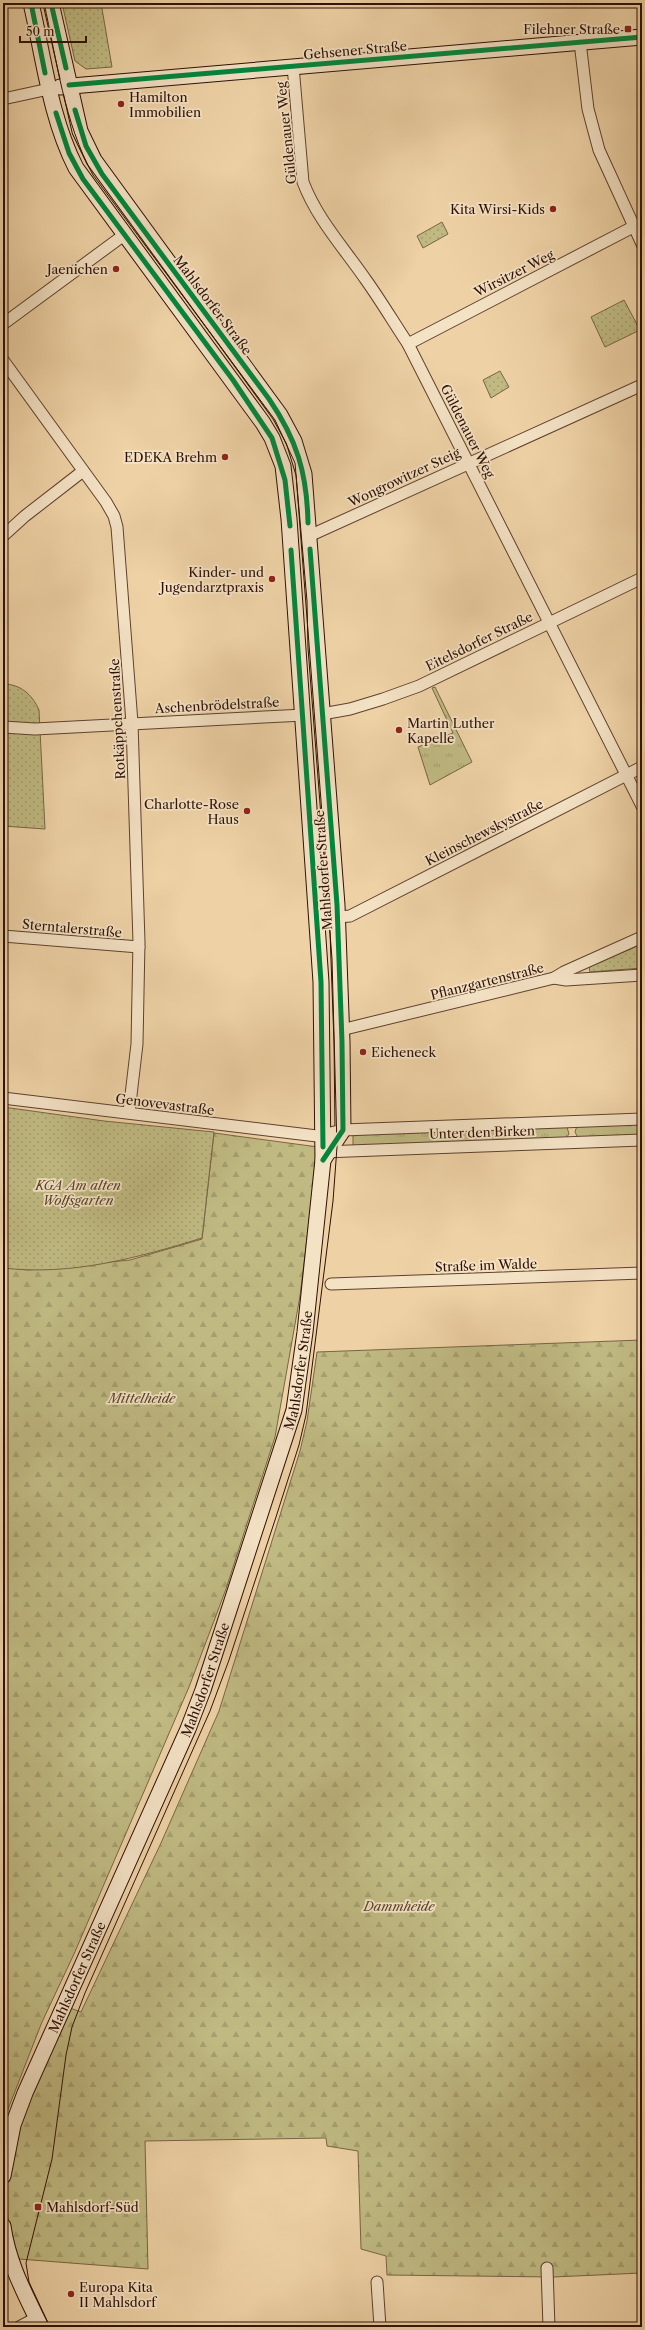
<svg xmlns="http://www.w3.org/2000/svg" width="645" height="2330" font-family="'Libre Caslon Text',serif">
  <defs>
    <pattern id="grass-tufts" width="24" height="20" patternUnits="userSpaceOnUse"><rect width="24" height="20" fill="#c0ba82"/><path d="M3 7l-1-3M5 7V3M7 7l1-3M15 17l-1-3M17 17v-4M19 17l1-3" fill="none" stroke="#a59f6f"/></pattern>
    <pattern id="forest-firs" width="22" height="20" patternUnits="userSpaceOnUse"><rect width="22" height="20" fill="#c0ba82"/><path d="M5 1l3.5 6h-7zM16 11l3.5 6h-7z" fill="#a59f6f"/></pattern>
    <pattern id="park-dots" width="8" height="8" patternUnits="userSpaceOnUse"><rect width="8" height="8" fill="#c0ba82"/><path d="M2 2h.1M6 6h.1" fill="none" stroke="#a59f6f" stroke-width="1.8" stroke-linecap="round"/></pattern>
  </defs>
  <rect width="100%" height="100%" fill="#eed2a6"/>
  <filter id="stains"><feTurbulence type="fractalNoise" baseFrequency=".005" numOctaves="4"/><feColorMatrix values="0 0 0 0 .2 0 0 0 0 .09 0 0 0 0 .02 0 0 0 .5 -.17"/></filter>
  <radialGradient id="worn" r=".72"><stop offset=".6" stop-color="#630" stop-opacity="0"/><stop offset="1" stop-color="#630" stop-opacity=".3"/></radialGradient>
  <g fill="url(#grass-tufts)" stroke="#786544">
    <path d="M435 687 472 762 430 785 418 747 453 733 432 688Z"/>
    <path d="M642 1123V1136L578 1138 575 1132 577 1126Z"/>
    <path d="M567 1127 569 1134 566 1138 353 1146V1133Z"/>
  </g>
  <g fill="url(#forest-firs)" stroke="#786544">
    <path d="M214 1133 318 1147 300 1296 275 1437 226 1589 189 1687 74 1954 42 2022 3 2122V1267L28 1270 130 1260 202 1239Z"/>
    <path d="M642 1340V2273L553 2277 387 2275 386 2256 361 2249 358 2151 327 2146 326 2138 145 2141 148 2269 19 2259 9 2236 6 2188 14 2137 23 2109 70 2008 81 2012 161 1843 219 1711 300 1451 307 1421 317 1352Z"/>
  </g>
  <g fill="url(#park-dots)" stroke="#786544">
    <path d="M62 3H101L112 67 86 69 75 61Z"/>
    <path d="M442 222 448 234 423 248 417 236Z"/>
    <path d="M624 300 640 330 605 347 591 317Z"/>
    <path d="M500 371 509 387 491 398 483 380Z"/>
    <path d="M3 684C20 684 32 694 39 710L45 829 3 826Z"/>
    <path d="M642 944V968L590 972 589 967Z"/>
    <path d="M3 1107 104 1121 214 1132 202 1238C137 1258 71 1276 3 1268Z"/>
  </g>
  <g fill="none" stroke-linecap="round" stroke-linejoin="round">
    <g stroke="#5f402d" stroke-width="13">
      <g id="minor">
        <path d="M580 42 588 109 599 150 642 244"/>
        <path d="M293 66 303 182C317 219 344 248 366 280 381 301 394 323 408 344L642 806"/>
        <path d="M3 99 49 89"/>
        <path d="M3 324 124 235"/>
        <path d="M408 344 633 227"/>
        <path d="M3 360 106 502 114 516 117 527 132 723 139 942 137 1044 129 1112"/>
        <path d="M3 536 25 516 83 471"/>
        <path d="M309 536 642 385"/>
        <path d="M322 714 350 709 383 699 419 686 642 578"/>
        <path d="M3 727 35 729 304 715"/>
        <path d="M338 917 350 916 642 767"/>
        <path d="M3 936 139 947"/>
        <path d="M554 978 564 972 642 937"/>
        <path d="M341 1030 554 978 566 980 642 975"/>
        <path d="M3 1098 317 1136 343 1130 642 1119"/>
        <path d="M323 1152 642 1140"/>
        <path d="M331 1284 642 1273"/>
        <path d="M547 2268 549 2327"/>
        <path d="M377 2282 380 2327"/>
        <path d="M19 2327 36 2318"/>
      </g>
    </g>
    <g stroke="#2f1005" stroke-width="17">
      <g id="secondary">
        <path d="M51 3 80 131 94 160 280 415 294 441 304 474 337 905 342 1042 343 1130 323 1160"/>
        <path d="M60 87 642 37"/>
        <path id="s1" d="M3 2176 13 2125 25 2093 188 1729 203 1690 294 1410 305 1332 323 1160 321 982 289 519 283 466 272 438 263 423 76 168C50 117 44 59 31 3"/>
        <path d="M3 2226C8 2263 25 2294 41 2327"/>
      </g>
    </g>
    <use href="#minor" stroke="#f4e2c5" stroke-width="11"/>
    <use href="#secondary" stroke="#f4e2c5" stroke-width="15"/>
    <path stroke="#2f1005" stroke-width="1" d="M44 3C57 61 64 122 93 175L275 420 295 463 307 601 308 648 332 959 337 1147 333 1201 306 1415 299 1445 276 1517 229 1660 210 1711 85 1993 72 2027 66 2055 52 2159 26 2263 29 2282 50 2327"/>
    <g stroke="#f4e2c5" stroke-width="8">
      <g id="cycleway">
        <path d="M31 3 45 73"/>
        <path d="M51 3 66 68"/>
        <path d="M69 85 642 37"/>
        <path d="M75 110 86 146 102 174 269 399C297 440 307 473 308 523"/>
        <path d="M56 113 69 153 83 179 233 380 272 438 285 480 290 526"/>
        <path d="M310 549 337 905 342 1042 343 1130 323 1160"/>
        <path d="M291 550 321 982 323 1147"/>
      </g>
    </g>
    <use href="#cycleway" stroke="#00873e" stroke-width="5"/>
  </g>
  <g fill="#8f2418" stroke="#f4e2c5" stroke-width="1.5">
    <rect x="624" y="25" width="8" height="8" rx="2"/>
    <circle cx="121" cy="104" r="4"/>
    <circle cx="553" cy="209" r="4"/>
    <circle cx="116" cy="269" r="4"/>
    <circle cx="225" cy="457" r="4"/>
    <circle cx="272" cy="579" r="4"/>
    <circle cx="399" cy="730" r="4"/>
    <circle cx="247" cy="811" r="4"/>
    <circle cx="363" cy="1052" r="4"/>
    <rect x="34" y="2203" width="8" height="8" rx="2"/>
    <circle cx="71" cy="2294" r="4"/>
  </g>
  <g text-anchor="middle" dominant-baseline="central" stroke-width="3.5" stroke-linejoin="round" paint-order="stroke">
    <g font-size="13" fill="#2f1005" stroke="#f4e2c5" text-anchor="end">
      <text x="620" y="29">Filehner Straße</text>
      <text x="129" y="97" text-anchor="start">Hamilton<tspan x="129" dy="15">Immobilien</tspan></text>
      <text x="545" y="209">Kita Wirsi-Kids</text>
      <text x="108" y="269">Jaenichen</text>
      <text x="217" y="457">EDEKA Brehm</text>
      <text x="264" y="572">Kinder- und<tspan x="264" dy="15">Jugendarztpraxis</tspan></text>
      <text x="407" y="723" text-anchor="start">Martin Luther<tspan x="407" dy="15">Kapelle</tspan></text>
      <text x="239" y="804">Charlotte-Rose<tspan x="239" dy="15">Haus</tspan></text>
      <text x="371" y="1052" text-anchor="start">Eicheneck</text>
      <text x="46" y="2207" text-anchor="start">Mahlsdorf-Süd</text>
      <text x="79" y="2287" text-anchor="start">Europa Kita<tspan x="79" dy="15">II Mahlsdorf</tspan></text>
    </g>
    <g font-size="13" fill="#2f1005" stroke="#f4e2c5">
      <text transform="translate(355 50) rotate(-5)">Gehsener Straße</text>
      <text transform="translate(286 133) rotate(-96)">Güldenauer Weg</text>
      <text transform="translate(514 273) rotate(-27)">Wirsitzer Weg</text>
      <text transform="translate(213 305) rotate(53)">Mahlsdorfer Straße</text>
      <text transform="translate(468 431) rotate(63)">Güldenauer Weg</text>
      <text transform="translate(404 477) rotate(-25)">Wongrowitzer Steig</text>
      <text transform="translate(479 641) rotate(-26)">Eitelsdorfer Straße</text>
      <text transform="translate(217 705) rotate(-3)">Aschenbrödelstraße</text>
      <text transform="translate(117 719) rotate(-93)">Rotkäppchenstraße</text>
      <text transform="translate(484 832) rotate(-27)">Kleinschewskystraße</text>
      <text transform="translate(323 870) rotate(-94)">Mahlsdorfer Straße</text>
      <text transform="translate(72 928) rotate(5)">Sterntalerstraße</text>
      <text transform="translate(487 981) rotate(-14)">Pflanzgartenstraße</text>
      <text transform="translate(165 1104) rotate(7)">Genovevastraße</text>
      <text transform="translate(482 1132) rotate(-2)">Unter den Birken</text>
      <text transform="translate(486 1265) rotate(-2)">Straße im Walde</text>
      <text stroke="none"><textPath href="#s1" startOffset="861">Mahlsdorfer Straße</textPath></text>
      <text stroke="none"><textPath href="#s1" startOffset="537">Mahlsdorfer Straße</textPath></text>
      <text stroke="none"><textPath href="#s1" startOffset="213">Mahlsdorfer Straße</textPath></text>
    </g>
    <g font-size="13" font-style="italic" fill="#5a432a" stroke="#f4e2c5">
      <text x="78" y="1185">KGA Am alten<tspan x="78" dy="15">Wolfsgarten</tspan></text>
      <text x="142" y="1398">Mittelheide</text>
      <text x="399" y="1906">Dammheide</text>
    </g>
  </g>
  <rect width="645" height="2330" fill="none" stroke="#eed2a6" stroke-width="16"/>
  <rect x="4" y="4" width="637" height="2322" fill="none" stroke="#2f1005" stroke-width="2"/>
  <rect x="8" y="8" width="629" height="2314" fill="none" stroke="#2f1005"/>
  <path d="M20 36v6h66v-6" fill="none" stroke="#2f1005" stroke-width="2"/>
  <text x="26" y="36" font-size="12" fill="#2f1005" stroke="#f4e2c5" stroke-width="3" paint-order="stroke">50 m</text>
  <rect width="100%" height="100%" filter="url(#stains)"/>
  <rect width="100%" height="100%" fill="url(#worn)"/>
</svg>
